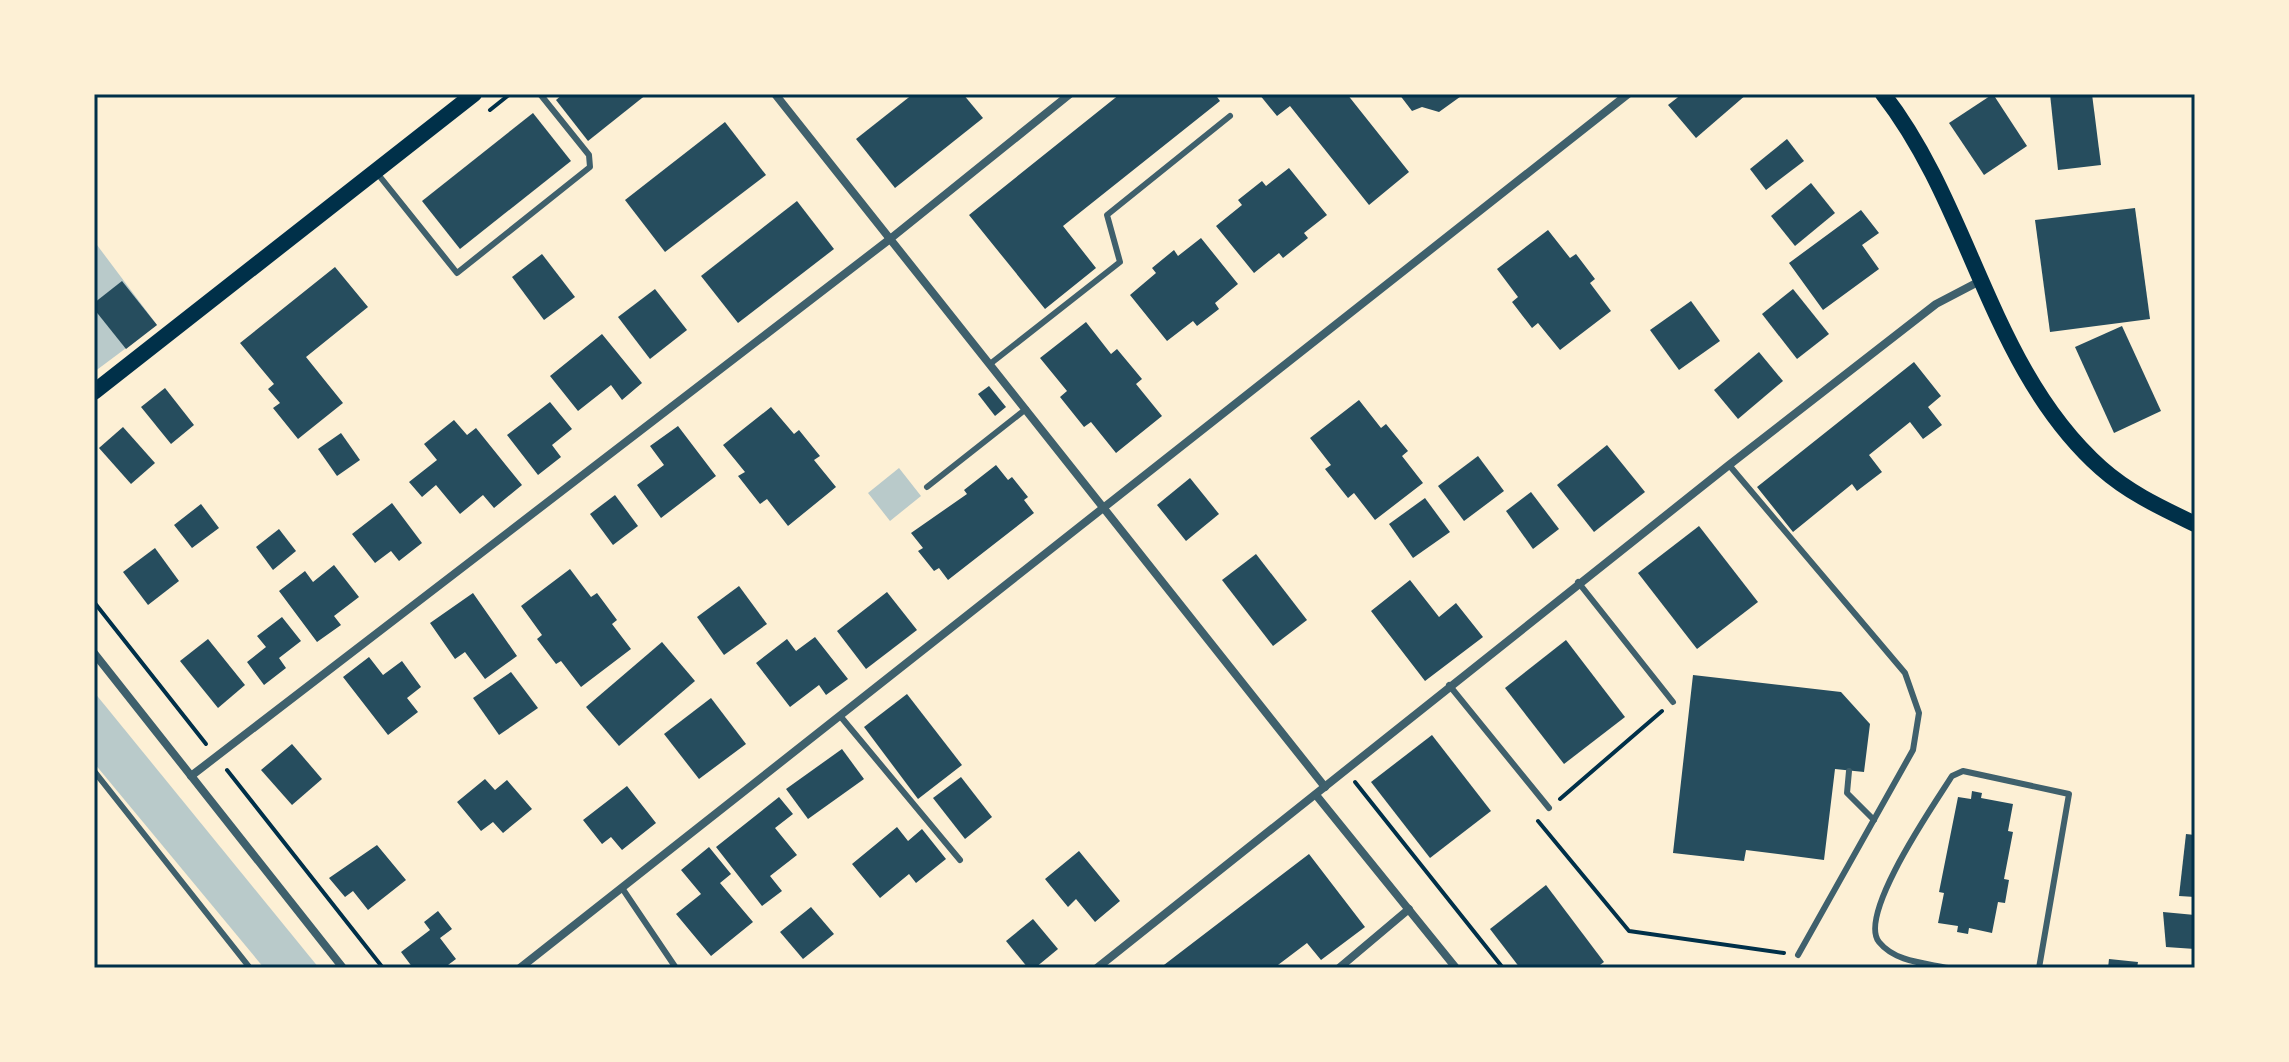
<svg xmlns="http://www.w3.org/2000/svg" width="2289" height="1062" font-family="Lato,sans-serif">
  <rect width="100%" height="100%" fill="#fdf0d5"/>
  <g fill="#b9caca">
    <path d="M94 241 157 325 94 372Z"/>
    <path d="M899 468 921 496 890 521 868 493Z"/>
    <path d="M94 692 319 968H264L94 763Z"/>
  </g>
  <g fill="#264d5e">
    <path d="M563 94H647L588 141 556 100Z"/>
    <path d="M913 94H963L983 118 895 188 856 139Z"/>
    <path d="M1120 94H1215L1220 101 1063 226 1096 268 1045 309 969 215Z"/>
    <path d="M1259 94H1347L1409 172 1369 205 1290 106 1277 116Z"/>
    <path d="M1399 94H1464L1439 112 1422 107 1412 111Z"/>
    <path d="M1682 94H1747L1696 138 1668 105Z"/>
    <path d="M1993 94 2027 146 1984 175 1949 123Z"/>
    <path d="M2050 94H2092L2101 165 2058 170Z"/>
    <path d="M533 113 571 161 460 249 422 201Z"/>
    <path d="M725 122 766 175 665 252 625 200Z"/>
    <path d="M1787 139 1804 161 1766 190 1750 169Z"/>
    <path d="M1289 168 1327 215 1304 233 1308 238 1283 258 1279 253 1254 273 1216 226 1242 205 1238 200 1262 181 1266 186Z"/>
    <path d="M1811 183 1835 213 1795 246 1771 216Z"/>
    <path d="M797 201 834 249 738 323 701 276Z"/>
    <path d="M2135 208 2150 319 2050 332 2035 220Z"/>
    <path d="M1861 210 1879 233 1862 245 1879 269 1823 310 1789 263Z"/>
    <path d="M1548 230 1570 258 1576 254 1595 279 1590 283 1611 311 1560 350 1538 323 1532 328 1512 302 1518 297 1497 269Z"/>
    <path d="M1201 238 1238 284 1215 303 1219 309 1197 326 1193 321 1167 341 1130 295 1156 273 1152 268 1174 250 1178 256Z"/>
    <path d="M542 254 575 297 544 320 512 277Z"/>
    <path d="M335 267 368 307 306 357 343 403 298 439 273 408 280 403 268 389 274 384 240 343Z"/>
    <path d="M122 281 157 325 126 349 94 309V303Z"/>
    <path d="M655 289 687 330 650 359 618 317Z"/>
    <path d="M1793 289 1829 334 1797 359 1762 314Z"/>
    <path d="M1691 301 1720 341 1679 370 1650 330Z"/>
    <path d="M1086 322 1111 354 1117 349 1142 379 1136 384 1162 416 1116 453 1091 422 1084 427 1060 397 1067 391 1040 358Z"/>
    <path d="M2122 326 2161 411 2114 433 2075 347Z"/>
    <path d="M602 334 642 383 622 400 611 385 578 411 550 376Z"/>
    <path d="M1759 352 1783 381 1738 419 1714 390Z"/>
    <path d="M1914 362 1941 396 1928 407 1942 425 1923 439 1910 422 1869 455 1882 472 1857 491 1852 484 1793 532 1757 487Z"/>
    <path d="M989 386 1006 407 995 416 978 394Z"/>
    <path d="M165 388 194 425 171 444 141 407Z"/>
    <path d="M1359 400 1381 428 1386 424 1408 451 1402 456 1423 483 1375 520 1354 493 1348 498 1325 469 1331 465 1310 438Z"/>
    <path d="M550 402 572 429 552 445 561 457 538 475 507 435Z"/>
    <path d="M771 407 794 434 799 430 820 456 814 460 836 487 788 526 767 499 760 504 738 476 745 472 723 445Z"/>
    <path d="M454 420 467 435 476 428 522 485 494 508 483 495 460 514 436 485 422 497 409 482 437 460 424 444Z"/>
    <path d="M678 426 716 476 661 518 637 485 664 465 650 446Z"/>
    <path d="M123 427 155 463 131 484 99 448Z"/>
    <path d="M341 433 360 460 337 476 318 449Z"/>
    <path d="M1607 445 1645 492 1594 532 1557 485Z"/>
    <path d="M1478 456 1504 491 1464 521 1438 486Z"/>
    <path d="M996 465 1008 480 1012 477 1028 497 1024 500 1034 513 948 580 939 568 934 571 918 551 923 548 911 533 967 494 964 490Z"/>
    <path d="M1190 478 1219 514 1186 541 1157 505Z"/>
    <path d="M1531 492 1559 529 1533 549 1506 511Z"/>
    <path d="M615 495 638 526 613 545 590 514Z"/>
    <path d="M1425 498 1450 532 1413 558 1389 524Z"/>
    <path d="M392 503 422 543 399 561 391 551 375 563 352 534Z"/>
    <path d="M201 504 219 528 192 548 174 525Z"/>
    <path d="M1699 526 1758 602 1697 649 1638 573Z"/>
    <path d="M279 529 296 551 273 570 256 547Z"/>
    <path d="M155 548 179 581 148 605 123 572Z"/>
    <path d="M1256 554 1307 620 1273 646 1222 580Z"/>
    <path d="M334 565 359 597 334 616 341 625 317 642 279 591 305 571 313 582Z"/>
    <path d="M570 569 591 597 597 593 617 620 612 624 631 649 581 687 561 661 556 664 537 639 542 635 521 606Z"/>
    <path d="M1410 580 1439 617 1456 603 1483 637 1425 681 1371 611Z"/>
    <path d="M739 586 767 624 724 655 697 617Z"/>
    <path d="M887 592 917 630 866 669 837 631Z"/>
    <path d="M473 593 517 656 485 679 465 652 455 659 430 623Z"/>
    <path d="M282 617 301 641 279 658 286 668 264 685 247 662 266 647 257 636Z"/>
    <path d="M815 637 848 679 826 695 819 685 790 707 756 663 787 639 796 651Z"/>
    <path d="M208 639 245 685 218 708 180 661Z"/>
    <path d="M1566 640 1625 717 1564 764 1505 688Z"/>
    <path d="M662 642 695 681 619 746 586 707Z"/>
    <path d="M369 657 383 675 402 661 421 687 407 698 418 712 388 735 343 677Z"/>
    <path d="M511 672 538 708 499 735 473 698Z"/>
    <path d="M1693 675 1841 692 1870 724 1864 772 1835 769 1824 860 1746 850 1744 861 1673 853Z"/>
    <path d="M907 694 962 765 918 799 864 727Z"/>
    <path d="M711 698 746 744 699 779 664 734Z"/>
    <path d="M1432 735 1491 811 1430 858 1371 782Z"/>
    <path d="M292 744 322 779 292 805 261 770Z"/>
    <path d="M842 749 864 779 808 819 786 789Z"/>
    <path d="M961 777 992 817 965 839 933 798Z"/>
    <path d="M485 779 495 790 507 780 532 809 503 833 493 822 481 831 457 802Z"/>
    <path d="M627 786 656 823 622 850 611 837 602 844 583 820Z"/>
    <path d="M1972 791 1982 793 1981 798 2013 804 2008 831 2013 832 2004 879 2009 880 2005 903 1998 902 1992 933 1969 928 1968 934 1957 932 1958 926 1938 923 1944 893 1939 892 1958 797 1971 799Z"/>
    <path d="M779 797 793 814 775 828 797 855 770 876 782 891 762 906 716 847Z"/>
    <path d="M897 827 908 841 922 829 946 859 916 883 909 874 880 898 852 864Z"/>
    <path d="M2186 834 2195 835V897L2179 896Z"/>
    <path d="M377 845 406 880 368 910 353 891 345 897 329 878Z"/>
    <path d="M709 847 731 874 720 883 753 922 711 956 676 914 701 894 681 870Z"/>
    <path d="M1079 851 1120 901 1095 922 1076 899 1068 907 1045 879Z"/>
    <path d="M1309 854 1365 927 1321 960 1307 943 1274 968H1160Z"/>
    <path d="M1546 885 1604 962 1596 968H1520L1490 929Z"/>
    <path d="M811 907 834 934 803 959 780 932Z"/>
    <path d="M438 911 452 929 440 938 456 959 444 968H413L401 952 430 930 424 922Z"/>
    <path d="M2163 912 2195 915V949L2166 947Z"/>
    <path d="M1033 919 1058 949 1035 968H1028L1006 941Z"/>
    <path d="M2109 959 2138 962 2137 968H2108Z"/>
  </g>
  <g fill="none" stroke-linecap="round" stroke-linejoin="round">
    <g stroke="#003049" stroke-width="4">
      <path d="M490 110 510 94"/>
      <path d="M94 602 206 744"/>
      <path d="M227 770 383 968"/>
      <path d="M1355 782 1503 968"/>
      <path d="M1560 799 1662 711"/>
      <path d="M1538 821 1629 931 1784 953"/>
    </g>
    <g stroke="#3f606c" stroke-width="6">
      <path d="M377 173 457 273 590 167 589 155 540 94"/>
      <path d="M990 364 1120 262 1107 215 1230 116"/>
      <path d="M1729 465 1905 673 1919 713 1913 750 1798 955"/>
      <path d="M927 487 1026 409"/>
      <path d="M1578 582 1673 702"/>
      <path d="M1449 685 1549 808"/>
      <path d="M841 717 960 860"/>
      <path d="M94 771 250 968"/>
      <path d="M1849 771 1847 793 1874 820"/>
      <path d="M622 888 676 968"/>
      <path d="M1948 968C1925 963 1895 962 1879 942 1857 915 1935 803 1952 776L1963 771 2069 794 2039 968"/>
    </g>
    <g stroke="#3f606c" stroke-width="8">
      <path d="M775 94 1325 787"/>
      <path d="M94 653 343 968"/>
      <path d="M191 776 890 239 1070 94"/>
      <path d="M1316 795 1456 968"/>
      <path d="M520 968 1628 94"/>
      <path d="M1097 968 1729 465 1936 304 1980 281"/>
      <path d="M1339 968 1409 909"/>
    </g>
    <g stroke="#003049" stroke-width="16">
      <path d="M1883 94C1972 208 1990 369 2101 468 2129 493 2162 508 2195 524"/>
      <path d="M94 392 474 94"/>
    </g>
  </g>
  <rect width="2289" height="1062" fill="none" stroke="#fdf0d5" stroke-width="192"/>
  <rect x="96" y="96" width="2097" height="870" fill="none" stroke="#003049" stroke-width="3"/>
</svg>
